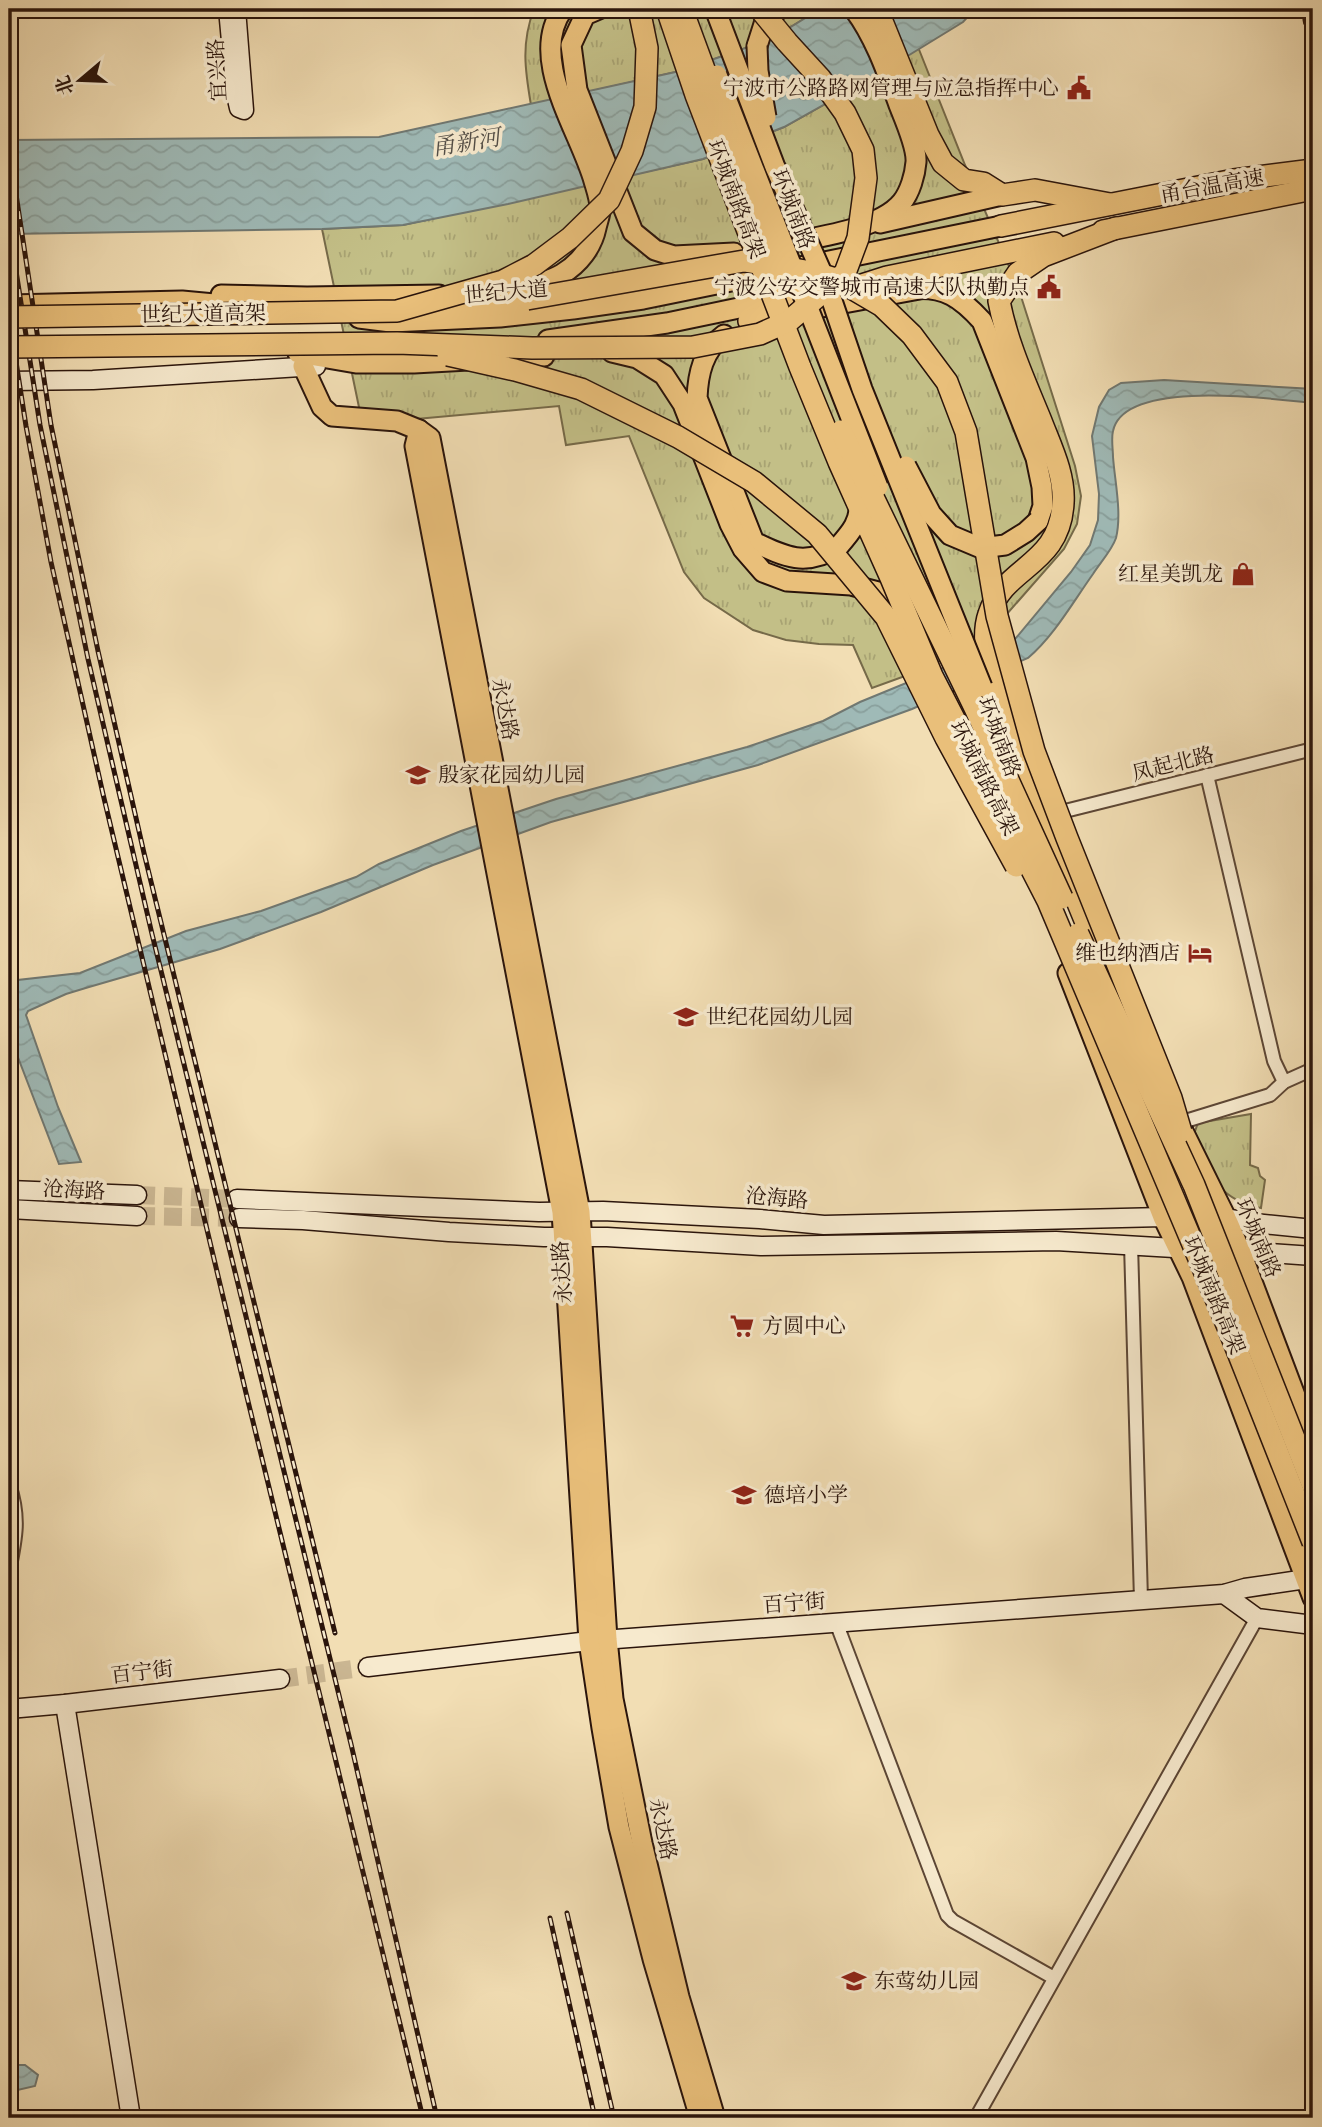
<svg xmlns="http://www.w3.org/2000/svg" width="1322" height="2127" font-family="'IM FELL Great Primer','Noto Serif SC',serif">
  <defs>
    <pattern id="grass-tufts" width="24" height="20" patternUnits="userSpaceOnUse" patternTransform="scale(1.75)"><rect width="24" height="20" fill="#c3bf87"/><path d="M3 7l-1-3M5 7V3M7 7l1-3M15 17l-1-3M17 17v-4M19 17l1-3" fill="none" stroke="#a8a373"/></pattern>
    <pattern id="water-waves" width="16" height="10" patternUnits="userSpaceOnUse" patternTransform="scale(1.75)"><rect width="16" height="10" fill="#9fbab7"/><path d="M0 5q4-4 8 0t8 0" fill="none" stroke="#899f9c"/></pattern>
  </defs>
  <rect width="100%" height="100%" fill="#f2deb4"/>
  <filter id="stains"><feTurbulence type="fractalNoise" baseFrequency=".00286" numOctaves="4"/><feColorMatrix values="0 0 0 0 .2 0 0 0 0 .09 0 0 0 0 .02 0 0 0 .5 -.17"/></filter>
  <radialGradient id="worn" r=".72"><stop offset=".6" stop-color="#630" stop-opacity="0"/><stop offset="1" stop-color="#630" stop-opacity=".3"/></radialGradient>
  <g fill="url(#grass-tufts)" stroke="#766a49" stroke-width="2">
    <path d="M534 9H820L771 39 680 71 531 105C525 70 521 43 534 9Z"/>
    <path d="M918 47 965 165 1018 287 1075 466 1081 496 1077 524 1064 549 1006 615 979 643 916 672 872 688 853 645 819 644 786 640 753 630 704 598 684 572 629 436 566 445 559 406 416 419 360 412 322 229 403 225 703 159 784 127 875 76Z"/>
    <path d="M1251 1114 1250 1165 1258 1168 1260 1176 1265 1180 1261 1208C1215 1199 1210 1172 1194 1134L1198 1123Z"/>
  </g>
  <g fill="url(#water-waves)" stroke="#707872" stroke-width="2">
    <path d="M820 9H975L963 22 875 76 784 127 703 159 508 204 403 225 322 229 9 234V140L379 137 680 71 771 39Z"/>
    <path d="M1164 380 1313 389V403C1273 399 1124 378 1113 431 1111 439 1113 449 1113 457 1115 483 1122 513 1116 538 1112 550 1100 563 1093 574 1073 602 1054 636 1028 658L912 709 758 765 551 822 433 865 321 912 220 949 89 987 66 994 28 1011 26 1015 58 1107 81 1162 59 1164 9 1034V981L80 973 186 931 261 911 356 877 379 864 461 831 556 799 747 747 823 721 860 702 1016 638 1071 572 1090 545 1098 520 1099 494 1092 436 1099 407 1109 390 1121 383Z"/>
    <path d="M9 2065H25L38 2075 35 2086 9 2092Z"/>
  </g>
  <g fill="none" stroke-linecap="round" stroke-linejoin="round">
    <g stroke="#cab692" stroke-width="18" stroke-dasharray="18 9" stroke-linecap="butt">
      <path d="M137 1195 237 1199"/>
      <path d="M137 1216 239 1218"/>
      <path d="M280 1679 368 1667"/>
    </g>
    <g stroke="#5c4635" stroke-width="16">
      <g id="street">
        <path d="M1207 775 1274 1061 1284 1082"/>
        <path d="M1053 814 1313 749"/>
        <path d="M1179 1123 1270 1095 1284 1082 1313 1069"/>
        <path d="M1131 1244 1141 1600"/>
        <path d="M9 1484C20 1517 16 1537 9 1571"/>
        <path d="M836 1622 947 1915 953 1921 1054 1978"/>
        <path d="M976 2118 1257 1618"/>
      </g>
    </g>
    <g stroke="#2a140b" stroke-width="21">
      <g id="secondary">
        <path d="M228 9 236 95 239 108 244 110 236 9"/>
        <path d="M1313 9V20"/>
        <path d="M9 381 93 380 316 366"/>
        <path d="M9 1190 137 1195"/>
        <path d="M237 1199 539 1212 603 1211 760 1219 824 1225 1163 1217 1226 1218 1254 1223 1313 1229"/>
        <path d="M9 1209 137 1216"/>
        <path d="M239 1218 303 1220 449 1232 544 1237H607L761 1246 1056 1241 1191 1249"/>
        <path d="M1229 1250 1313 1256"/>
        <path d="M1224 1594 1257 1618 1313 1625"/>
        <path d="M368 1667 589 1641 1224 1594 1245 1588 1306 1579"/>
        <path d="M65 1704 131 2118"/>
        <path d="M9 1709 65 1704 280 1679"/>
      </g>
    </g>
    <g stroke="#2a140b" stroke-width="23">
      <g id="primary">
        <path d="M599 9 585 15 571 45 577 90 633 232 655 250 674 256 734 253"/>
        <path d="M757 46 765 21 779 9"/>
        <path d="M880 223 1002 195"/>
        <path d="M766 247C803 239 878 232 902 202 910 192 915 175 916 162 917 147 905 120 899 105 887 72 875 37 854 9"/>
        <path d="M912 289C945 286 961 298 982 321L1036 458 1042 487 1043 506 1038 521"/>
        <path d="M511 291C527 287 547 283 562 274 579 264 592 247 596 228 597 223 599 218 600 212 601 202 597 191 594 181 580 131 527 58 563 9"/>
        <path d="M221 295 307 297 439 295"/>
        <path d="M9 305 182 301 236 306"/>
        <path d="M795 312 925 288"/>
        <path d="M359 318 391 322 500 317 573 309 643 299 1001 226"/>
        <path d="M724 335C703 350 698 374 697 398L754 542C785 557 806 567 838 547"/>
        <path d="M548 340 667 323 787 298"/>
        <path d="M612 352 637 358 664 375 683 404 730 524 743 549 763 572 787 581 851 585 878 592 892 601 908 615"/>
        <path d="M298 353 356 363H414L544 356"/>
        <path d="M303 366 322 407 332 416 397 421 419 430 430 438 580 1212 607 1639 613 1699 642 1843 679 1997 715 2118"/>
        <path d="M419 430 415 446 562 1212 589 1641 602 1728 619 1827 653 1959 700 2118"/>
        <path d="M960 699 983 756"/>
        <path d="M1091 935 1130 1019"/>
        <path d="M1068 973 1163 1217 1192 1277 1313 1598"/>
        <path d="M1177 1119 1226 1218 1240 1250 1313 1443"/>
      </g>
    </g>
    <g stroke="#2a140b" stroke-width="24">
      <g id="highway">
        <path d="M877 9 928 135 943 163 964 180 983 183 1002 195 1035 190 1110 204"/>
        <path d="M1001 226 1234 180 1313 170"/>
        <path d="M1103 231 1313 189"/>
        <path d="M840 292 887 277 1054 243"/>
        <path d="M411 311 462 310 527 299"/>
        <path d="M749 321 796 306"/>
        <path d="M1097 949C1069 882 1042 815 1017 746 1009 725 999 703 993 682 987 661 982 634 989 614 1004 566 1060 566 1063 503 1065 475 1051 447 1041 421 1025 382 1007 343 999 301L1018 273 1043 256 1116 228"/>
      </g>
    </g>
    <use href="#street" stroke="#f7eace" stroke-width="12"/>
    <use href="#secondary" stroke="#f7eace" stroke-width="18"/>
    <use href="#primary" stroke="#e9bf7a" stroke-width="19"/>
    <use href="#highway" stroke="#e9bf7a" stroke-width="21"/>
    <g stroke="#2a140b" stroke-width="5">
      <g id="rail">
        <path d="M9 148 51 425 98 651 144 853 335 1633"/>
        <path d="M9 226 40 425 88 659 152 934 351 1744 437 2118"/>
        <path d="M9 317 26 426 51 562 103 794 246 1393 423 2118"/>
        <path d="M567 1913 614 2118"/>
        <path d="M550 1918 595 2118"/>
      </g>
    </g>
    <use href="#rail" stroke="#f7eace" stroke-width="2.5" stroke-dasharray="8" stroke-linecap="butt"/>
    <g stroke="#2a140b" stroke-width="23" stroke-linecap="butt">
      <g id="primary-bridge">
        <path d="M715 9 775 167 825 280 862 389 982 687"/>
        <path d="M757 46 758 71 766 117"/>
        <path d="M717 75 878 487"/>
        <path d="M906 466 931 514 950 535 981 548 1005 545 1026 532 1038 521"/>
        <path d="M838 547C852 531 860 522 860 500"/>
      </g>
    </g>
    <g stroke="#2a140b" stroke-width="24" stroke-linecap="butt">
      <g id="highway-bridge">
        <path d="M667 9 696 95 800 367 839 462 891 578 932 676 1048 901 1228 1327 1313 1542"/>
        <path d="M684 15 777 267"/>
        <path d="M527 299 744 261 812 272 836 279 882 306 912 335 947 382 966 432 997 616 1034 751 1067 838 1171 1098 1181 1132"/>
        <path d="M9 317 397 311 503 281 534 265 570 238 609 200 632 151 645 107 647 48 639 9"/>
        <path d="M9 347 397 343 532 348 693 347 760 334 789 321 845 273 858 238 866 178 863 150 845 113 820 78 787 42 760 9"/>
        <path d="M448 355 515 370 581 389 678 437 754 482 817 534 886 617 946 738 1016 866"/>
        <path d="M841 431 975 708 1062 898"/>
        <path d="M1078 934 1194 1185 1313 1486"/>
      </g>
    </g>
    <use href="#primary-bridge" stroke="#e9bf7a" stroke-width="19"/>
    <use href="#highway-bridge" stroke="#e9bf7a" stroke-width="21"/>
  </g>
  <defs>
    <g id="civic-bare" transform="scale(1.89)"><path d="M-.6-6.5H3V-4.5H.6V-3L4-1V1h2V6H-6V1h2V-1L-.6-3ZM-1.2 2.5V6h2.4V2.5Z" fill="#8f2418" stroke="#f7eace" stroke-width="2.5" paint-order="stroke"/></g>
    <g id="shop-bare" transform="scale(1.89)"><path d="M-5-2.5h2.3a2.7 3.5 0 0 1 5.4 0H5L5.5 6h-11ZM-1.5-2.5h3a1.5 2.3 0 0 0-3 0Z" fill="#8f2418" stroke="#f7eace" stroke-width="2.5" paint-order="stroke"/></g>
    <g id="school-bare" transform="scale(1.89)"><path d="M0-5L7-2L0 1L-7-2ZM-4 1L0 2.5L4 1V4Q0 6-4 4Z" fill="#8f2418" stroke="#f7eace" stroke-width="2.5" paint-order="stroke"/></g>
    <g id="hotel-bare" transform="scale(1.89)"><path d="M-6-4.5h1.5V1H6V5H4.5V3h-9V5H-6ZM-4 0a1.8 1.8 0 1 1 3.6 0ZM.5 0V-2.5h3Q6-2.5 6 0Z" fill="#8f2418" stroke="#f7eace" stroke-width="2.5" paint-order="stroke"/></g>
    <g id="supermarket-bare" transform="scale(1.89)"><path d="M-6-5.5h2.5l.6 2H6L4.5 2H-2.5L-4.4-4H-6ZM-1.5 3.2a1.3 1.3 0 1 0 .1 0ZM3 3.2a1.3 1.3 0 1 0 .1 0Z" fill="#8f2418" stroke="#f7eace" stroke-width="2.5" paint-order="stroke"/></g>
  </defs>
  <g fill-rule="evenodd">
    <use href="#civic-bare" x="1079" y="88"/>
    <use href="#civic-bare" x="1049" y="287"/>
    <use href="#shop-bare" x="1243" y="574"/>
    <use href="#school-bare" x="418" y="775"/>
    <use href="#hotel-bare" x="1200" y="953"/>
    <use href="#school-bare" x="686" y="1017"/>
    <use href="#supermarket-bare" x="742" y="1326"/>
    <use href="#school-bare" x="744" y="1495"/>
    <use href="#school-bare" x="854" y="1981"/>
  </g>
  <g text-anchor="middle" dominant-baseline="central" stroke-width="7" stroke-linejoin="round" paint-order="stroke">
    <g font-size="21" fill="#2a140b" stroke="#f7eace">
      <text transform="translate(217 70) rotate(-93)">宜兴路</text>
      <text transform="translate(1212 186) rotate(-10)">甬台温高速</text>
      <text transform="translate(736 199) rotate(69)">环城南路高架</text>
      <text transform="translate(793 209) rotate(69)">环城南路</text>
      <text transform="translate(506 292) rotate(-5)">世纪大道</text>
      <text transform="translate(203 314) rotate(-1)">世纪大道高架</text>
      <text transform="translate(505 709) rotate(79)">永达路</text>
      <text transform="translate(999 737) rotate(69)">环城南路</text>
      <text transform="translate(1173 764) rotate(-14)">凤起北路</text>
      <text transform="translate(984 778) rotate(63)">环城南路高架</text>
      <text transform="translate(74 1190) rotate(3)">沧海路</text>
      <text transform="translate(777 1198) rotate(5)">沧海路</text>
      <text transform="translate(1258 1238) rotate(67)">环城南路</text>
      <text transform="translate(562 1272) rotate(-94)">永达路</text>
      <text transform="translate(1214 1295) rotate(67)">环城南路高架</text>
      <text transform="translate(794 1603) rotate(-4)">百宁街</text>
      <text transform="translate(142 1672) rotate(-7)">百宁街</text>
      <text transform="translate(663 1829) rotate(78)">永达路</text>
    </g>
    <g font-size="21" fill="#2a140b" stroke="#f7eace" text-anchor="start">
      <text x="1059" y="88" text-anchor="end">宁波市公路路网管理与应急指挥中心</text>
      <text x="1029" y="287" text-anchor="end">宁波公安交警城市高速大队执勤点</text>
      <text x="1223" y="574" text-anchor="end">红星美凯龙</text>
      <text x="438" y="775">殷家花园幼儿园</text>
      <text x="1180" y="953" text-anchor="end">维也纳酒店</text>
      <text x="706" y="1017">世纪花园幼儿园</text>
      <text x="762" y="1326">方圆中心</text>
      <text x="764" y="1495">德培小学</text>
      <text x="874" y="1981">东莺幼儿园</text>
    </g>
    <g font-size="23" font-style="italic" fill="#534e47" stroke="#f7eace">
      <text transform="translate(466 142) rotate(-9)">甬新河</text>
    </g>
  </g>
  <rect width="1322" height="2127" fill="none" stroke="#f2deb4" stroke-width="35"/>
  <rect x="10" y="10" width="1301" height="2106" fill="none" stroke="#2a140b" stroke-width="3.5"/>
  <rect x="18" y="18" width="1287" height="2092" fill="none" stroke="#2a140b" stroke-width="2"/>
  <g transform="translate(80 80) rotate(251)" stroke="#f7eace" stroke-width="5" paint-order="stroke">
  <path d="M0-5L12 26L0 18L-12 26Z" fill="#2a140b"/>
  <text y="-10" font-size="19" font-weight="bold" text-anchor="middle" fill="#2a140b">北</text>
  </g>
  <rect width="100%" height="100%" filter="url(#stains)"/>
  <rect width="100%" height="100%" fill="url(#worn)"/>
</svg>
